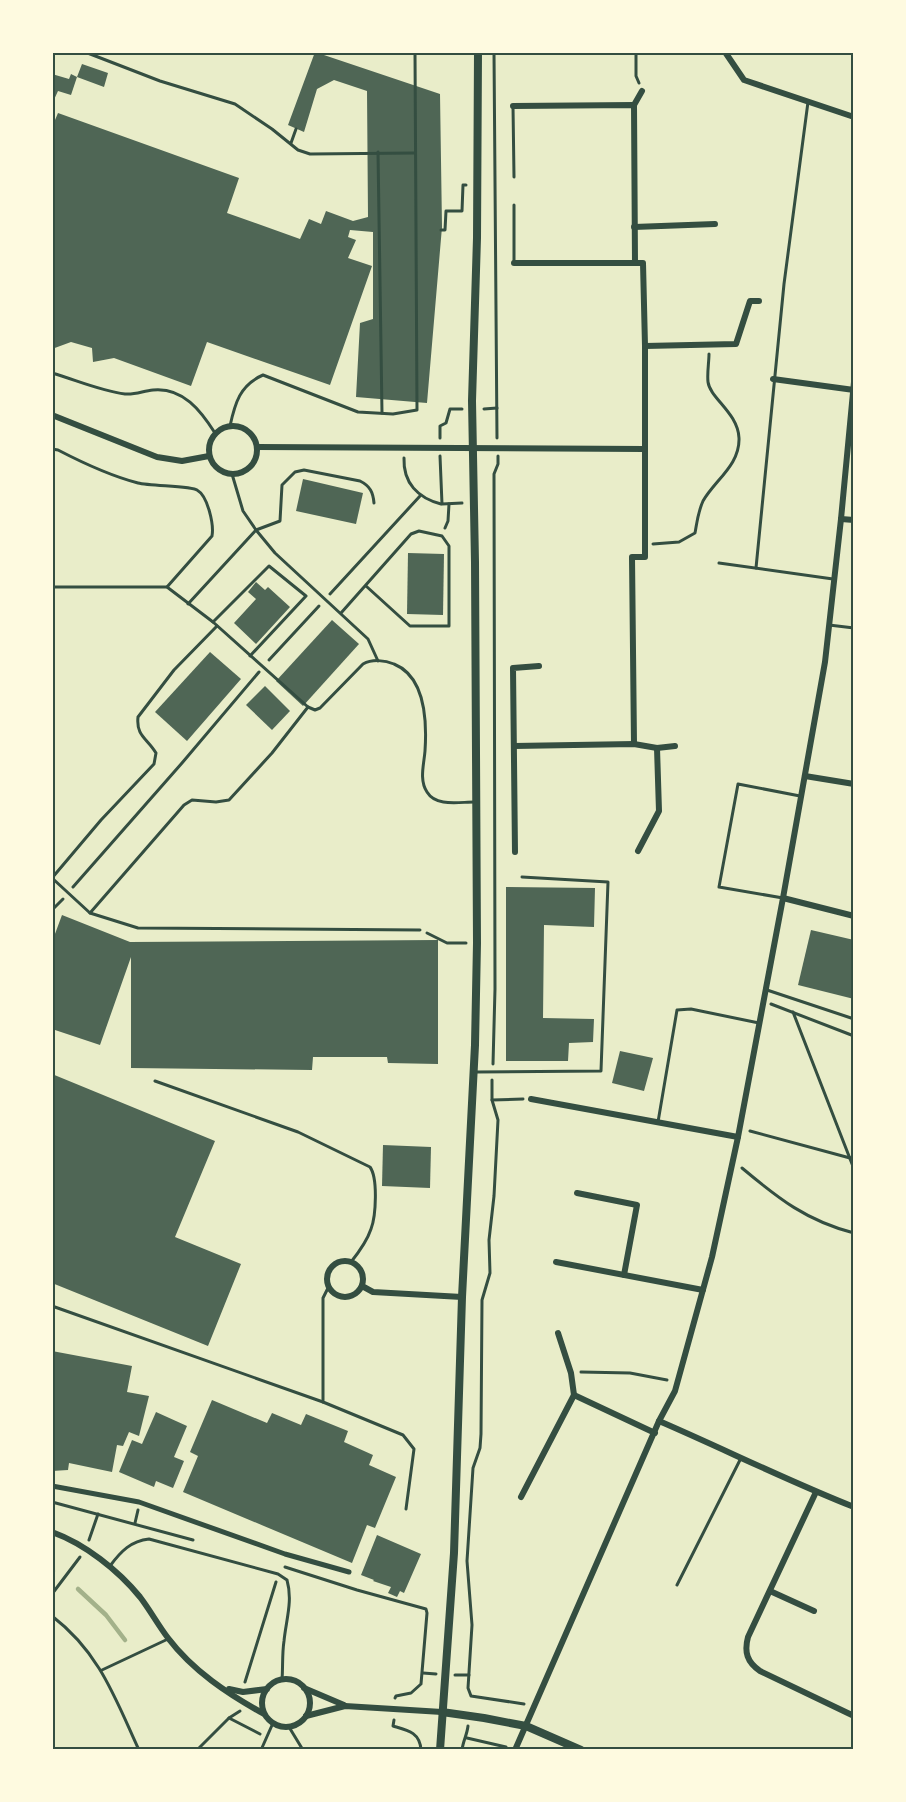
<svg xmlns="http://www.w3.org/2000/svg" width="906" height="1802" font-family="Cabin,sans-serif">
  <rect width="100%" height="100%" fill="#e9edc9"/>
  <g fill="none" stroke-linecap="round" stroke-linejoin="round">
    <g stroke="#a3b18a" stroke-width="4.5">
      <path d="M52 1571H53"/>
      <path d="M78 1589 106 1615 125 1640"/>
    </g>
  </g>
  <g fill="#4f6655">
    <path d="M315 52 440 94 442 227 427 403 356 397 360 323 373 319V232L350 230 348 237 356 240 348 258 372 266 330 385 207 342 191 386 114 358 93 362 92 348 71 342 52 349V127L58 113 239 178 227 213 300 239 309 219 321 224 326 211 353 221 368 217 367 91 334 80 317 89 304 132 288 125Z"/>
    <path d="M82 64 108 73 104 87 77 77 71 95 58 91 52 104V74L69 79 71 74 77 77Z"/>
    <path d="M303 479 363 493 356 524 296 511Z"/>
    <path d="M408 553 444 554 443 615 407 614Z"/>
    <path d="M256 582 265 590 268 587 290 607 256 644 234 623 256 599 248 592Z"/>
    <path d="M332 620 359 644 303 706 276 681Z"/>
    <path d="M210 652 241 679 187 741 155 712Z"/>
    <path d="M265 686 290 711 272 730 246 705Z"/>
    <path d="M506 887 595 888 594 927 544 925 543 1018 594 1019 593 1042 569 1043 568 1061H506Z"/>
    <path d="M62 915 130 942 438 940V1064L388 1063 387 1057H313L312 1070 131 1068V957L100 1045 52 1029V942Z"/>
    <path d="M811 930 854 940V999L798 985Z"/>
    <path d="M620 1051 653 1058 644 1091 612 1083Z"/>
    <path d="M52 1074 215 1141 175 1237 241 1264 208 1346 52 1283Z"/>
    <path d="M383 1145 431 1147 430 1188 382 1186Z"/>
    <path d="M52 1351 132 1366 127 1392 149 1396 139 1436 129 1432 123 1446 117 1445 112 1472 69 1463 68 1470 52 1471Z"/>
    <path d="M212 1400 267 1423 272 1413 301 1425 306 1414 348 1431 344 1442 373 1455 369 1465 396 1477 375 1528 367 1525 352 1563 183 1492 198 1456 190 1452Z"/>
    <path d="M156 1412 187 1426 174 1457 184 1461 173 1488 156 1481 154 1487 119 1472 132 1440 142 1444Z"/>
    <path d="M377 1535 421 1554 404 1593 400 1591 397 1597 388 1593 391 1587 373 1581 374 1580 361 1575Z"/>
  </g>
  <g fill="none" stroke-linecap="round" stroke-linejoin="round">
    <g stroke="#344e41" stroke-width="3">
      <path d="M494 52 497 438"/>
      <path d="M636 52V76L639 83"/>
      <path d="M441 230H445L446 211H462L463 185H466"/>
      <path d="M484 409 497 408"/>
      <path d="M440 438V426L446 423 450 409H462"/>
      <path d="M440 456 442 504 462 503"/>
      <path d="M404 458C403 483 418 498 441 504"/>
      <path d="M445 528 448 521 449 504"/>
      <path d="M653 544 679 542 695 533C697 522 698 512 703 501 715 480 740 465 739 438 738 413 710 398 708 382 707 373 709 362 709 354"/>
      <path d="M330 594 420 496"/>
      <path d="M269 660 319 606"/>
      <path d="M73 887 182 763 259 672"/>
      <path d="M52 910 63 899"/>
      <path d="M427 933 447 943H466"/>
      <path d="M771 1004 854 1036"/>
      <path d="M793 1012 854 1169"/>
      <path d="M493 1064 495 989 494 474 498 464V456"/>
      <path d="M492 1080V1100L498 1120 494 1196 489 1240 490 1273 482 1300 481 1434 480 1448 473 1468 467 1561 472 1625 468 1688 471 1696 524 1704"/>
      <path d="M492 1100 523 1099"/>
      <path d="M750 1131 850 1158 854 1157"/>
      <path d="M742 1168C779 1199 807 1221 854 1233"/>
      <path d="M581 1372 630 1373 667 1380"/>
      <path d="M52 1502 193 1540"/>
      <path d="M135 1523 138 1510"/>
      <path d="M89 1540 98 1514"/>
      <path d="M285 1567 357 1590 426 1609 427 1613 421 1684 411 1693 396 1696 395 1698"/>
      <path d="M52 1594 80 1557"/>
      <path d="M423 1673 436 1674"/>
      <path d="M455 1675H469"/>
      <path d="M245 1682 276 1582"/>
      <path d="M229 1718 260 1734"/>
      <path d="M394 1720 393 1726C407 1730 420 1732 421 1750"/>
      <path d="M467 1738 506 1747"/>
      <path d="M197 1750 229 1718 240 1711"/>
      <path d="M462 1750C463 1741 467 1735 468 1726"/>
    </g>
    <g stroke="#344e41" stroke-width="3">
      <path d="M85 52 160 81 235 104 272 129 298 150 310 154 415 153"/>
      <path d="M513 106 514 177"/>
      <path d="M291 143 296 129"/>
      <path d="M378 152 382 413"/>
      <path d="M514 205V261"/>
      <path d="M52 373C76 380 101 391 125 394 135 395 143 391 153 390 183 387 201 411 215 433"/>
      <path d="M230 426C235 403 240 385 263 375L358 412 393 414 417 410 415 52"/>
      <path d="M52 449 58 450C83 463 111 476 138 483 150 486 192 486 197 490 208 496 214 525 212 536L167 587"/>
      <path d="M232 474 243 511 256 530 275 553 368 639 378 661"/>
      <path d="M719 563 833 579"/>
      <path d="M756 568 784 284 808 102"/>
      <path d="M52 587H167L213 622 308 707 315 710 320 708 363 664C372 659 385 660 394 664 426 677 427 721 425 751 424 764 419 780 427 792 436 807 459 802 474 802"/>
      <path d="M188 604 256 530 280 521 282 485 295 472 304 470 360 481C370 486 373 492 374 503"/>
      <path d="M341 613 411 534 419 531 442 536 449 546V626H410L366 586"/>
      <path d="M213 622 269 566 306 596 250 656"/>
      <path d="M829 625 854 628"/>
      <path d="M308 707 272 753 229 800 216 802 192 800 184 805 90 913 138 928 420 930"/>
      <path d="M52 878 101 820 154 764 156 753C147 738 136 736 138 717L174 670 217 626"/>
      <path d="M52 878 90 913"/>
      <path d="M783 898 719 887 738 784 800 796"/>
      <path d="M767 990 854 1019"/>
      <path d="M476 1072 601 1071 608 882 522 877"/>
      <path d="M155 1081 298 1132 370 1167C378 1178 376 1216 371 1229 367 1241 359 1252 351 1262"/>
      <path d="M658 1122 677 1010 691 1009 759 1023"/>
      <path d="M329 1286 323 1298V1402L403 1435 414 1449 406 1509"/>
      <path d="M52 1306 323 1402"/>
      <path d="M110 1566C121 1551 131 1541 149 1539L278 1574 287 1580C293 1601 286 1620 284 1641 282 1654 283 1667 282 1680"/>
      <path d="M677 1585 741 1458"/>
      <path d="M52 1616C100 1653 115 1698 139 1750"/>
      <path d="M102 1670 168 1639"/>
      <path d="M289 1727 303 1750"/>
      <path d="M261 1750 273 1723"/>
    </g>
    <path stroke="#344e41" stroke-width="5" d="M52 1486 139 1502 285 1554 349 1572"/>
    <g stroke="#344e41" stroke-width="6">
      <path d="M725 52 744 80 854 117"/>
      <path d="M634 105 642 91"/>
      <path d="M513 106 634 105 635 263H643L645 346V557H632L634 744"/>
      <path d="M634 227 715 224"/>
      <path d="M514 263H635"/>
      <path d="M645 346 736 344 750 301H759"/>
      <path d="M773 379 854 390"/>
      <path d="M52 415 157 457 182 461 209 456"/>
      <circle cx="233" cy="450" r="24"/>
      <path d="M257 447 644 449"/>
      <path d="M841 519 854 520"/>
      <path d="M514 746 634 744 657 748 675 746"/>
      <path d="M805 776 854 784"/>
      <path d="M638 851 659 811 657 748"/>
      <path d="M515 852 513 668 539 666"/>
      <path d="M783 898 854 916"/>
      <path d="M531 1099 738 1137"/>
      <path d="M577 1193 637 1205 624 1275"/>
      <circle cx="345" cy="1279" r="18"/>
      <path d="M556 1262 703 1290"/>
      <path d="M362 1286 373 1292 462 1297"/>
      <path d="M558 1333 571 1373 574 1395"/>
      <path d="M659 1421C724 1449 788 1481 854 1507"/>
      <path d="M816 1492 748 1637C744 1652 747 1662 760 1671L854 1716"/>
      <path d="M521 1497 574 1395 655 1433"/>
      <path d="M52 1532C85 1544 118 1570 140 1597 150 1610 158 1625 168 1638 193 1671 228 1694 264 1714"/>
      <path d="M770 1591 814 1611"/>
      <circle cx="286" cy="1703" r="24"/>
      <path d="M304 1688 344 1705"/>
      <path d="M229 1689 243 1692 267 1689"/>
      <path d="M306 1716 345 1706 442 1712"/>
      <path d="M515 1750 659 1421 675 1391 712 1257 738 1137 783 898 825 662 841 519 854 382"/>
    </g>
    <g stroke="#344e41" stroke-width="8">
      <path d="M442 1712 484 1718 526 1726 581 1750"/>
      <path d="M440 1750 454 1553 462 1297 475 1045 477 943 475 562 472 401 477 238 478 52"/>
    </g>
  </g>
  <rect width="906" height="1802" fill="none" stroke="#fefae0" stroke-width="108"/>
  <rect x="54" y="54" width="798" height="1694" fill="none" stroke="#344e41" stroke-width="2"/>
</svg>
